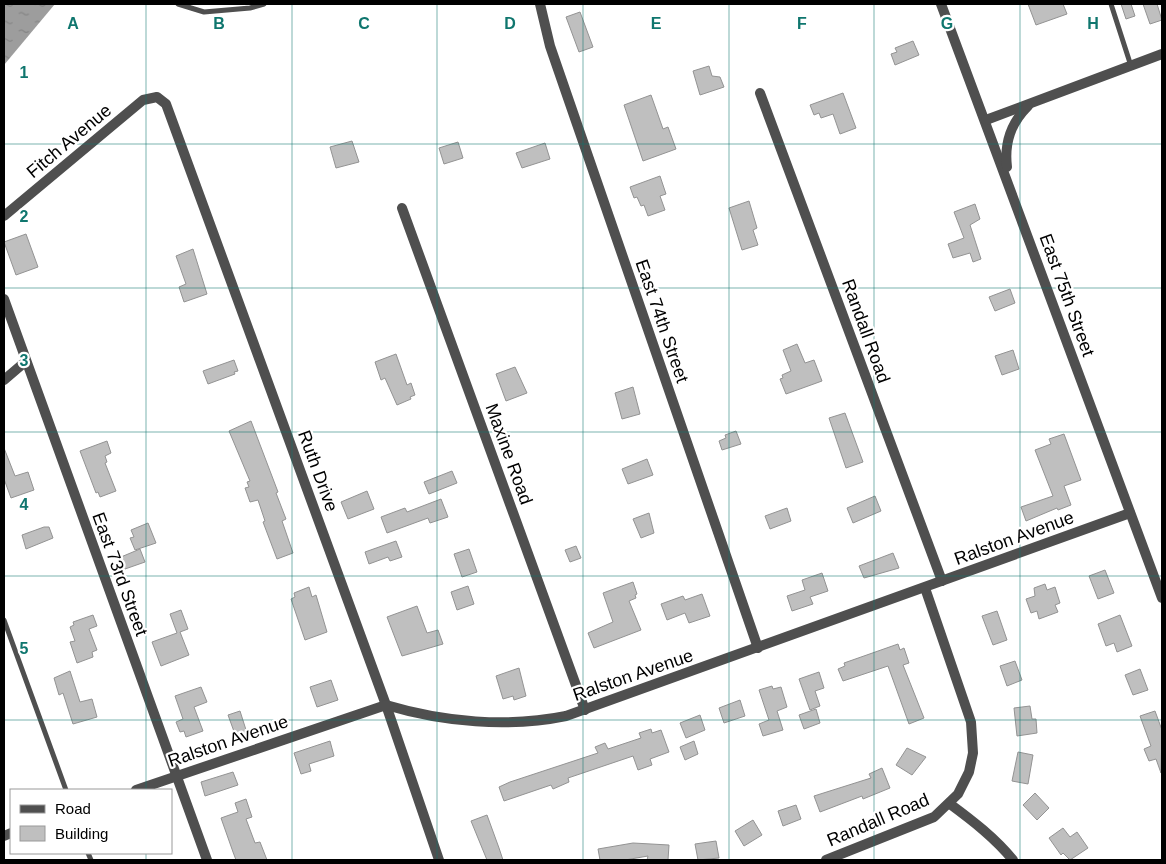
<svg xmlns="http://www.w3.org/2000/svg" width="1166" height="864" font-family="Helvetica,sans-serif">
  <defs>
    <pattern id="water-ripples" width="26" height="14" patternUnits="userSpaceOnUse" patternTransform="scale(1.25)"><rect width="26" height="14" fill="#9d9d9d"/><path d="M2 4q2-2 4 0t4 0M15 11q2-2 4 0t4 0" fill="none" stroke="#858585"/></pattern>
  </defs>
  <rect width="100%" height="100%" fill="#fff"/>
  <path fill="url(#water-ripples)" d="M4 4H55L4 65Z"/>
  <g fill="#bfbfbf" stroke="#939393">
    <path d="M1028 4H1063L1067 14 1036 25Z"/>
    <path d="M1121 4H1131L1135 16 1126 19Z"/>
    <path d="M1143 4H1157L1162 20 1150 24Z"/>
    <path d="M580 12 593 47 579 52 566 17Z"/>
    <path d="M913 41 919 55 895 65 891 54 897 52 895 48Z"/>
    <path d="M709 66 712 76 720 77 724 87 700 95 693 71Z"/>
    <path d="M843 93 856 128 840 134 833 114 821 118 819 113 814 115 810 105Z"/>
    <path d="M651 95 663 129 668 127 676 149 643 161 624 105Z"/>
    <path d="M352 141 359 162 336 168 330 147Z"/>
    <path d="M458 142 463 158 444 164 439 148Z"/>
    <path d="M545 143 550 159 522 168 516 153Z"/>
    <path d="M660 176 666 194 660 196 665 210 648 216 644 205 641 206 637 197 634 198 630 187Z"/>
    <path d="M749 201 757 228 753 230 758 245 742 250 729 208Z"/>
    <path d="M975 204 980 219 970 225 981 259 973 262 970 253 953 258 948 244 964 238 954 212Z"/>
    <path d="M26 234 38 267 16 275 4 242Z"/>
    <path d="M193 249 207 294 184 302 179 287 186 284 176 256Z"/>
    <path d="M1010 289 1015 303 995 311 989 297Z"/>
    <path d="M797 344 805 363 814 360 822 381 786 394 780 379 783 378 782 375 791 371 783 350Z"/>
    <path d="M1013 350 1019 369 1002 375 995 356Z"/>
    <path d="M396 354 407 385 411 383 415 395 410 397 411 399 397 405 385 378 381 380 375 362Z"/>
    <path d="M234 360 238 371 234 372 235 374 208 384 203 371Z"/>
    <path d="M515 367 527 393 506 401 496 374Z"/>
    <path d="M633 387 640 414 622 419 615 393Z"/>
    <path d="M845 413 863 462 846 468 829 418Z"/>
    <path d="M251 421 278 492 276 493 286 519 282 521 293 553 277 559 263 522 265 521 258 500 250 502 245 488 249 487 247 482 250 481 229 431Z"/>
    <path d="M736 431 741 444 722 450 719 441 726 438 725 435Z"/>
    <path d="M1064 434 1081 480 1064 486 1071 505 1058 510 1057 508 1026 521 1021 507 1053 496 1035 450 1051 444 1049 439Z"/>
    <path d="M107 441 111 453 105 456 107 462 105 463 116 491 100 497 98 492 96 493 80 451Z"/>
    <path d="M4 448 15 476 28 472 34 490 11 498 4 479Z"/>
    <path d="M647 459 653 475 628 484 622 469Z"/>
    <path d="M452 471 457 483 429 494 424 482Z"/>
    <path d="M367 491 374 509 348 519 341 502Z"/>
    <path d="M875 496 881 511 853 523 847 508Z"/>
    <path d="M441 499 448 517 430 523 428 518 387 533 381 517 405 508 407 512Z"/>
    <path d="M787 508 791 521 770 529 765 516Z"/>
    <path d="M649 513 654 533 641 538 633 519Z"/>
    <path d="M148 523 156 543 135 550 130 538 134 537 131 530Z"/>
    <path d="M44 527H49L53 538 26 549 22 535Z"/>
    <path d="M396 541 402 557 390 561 388 557 369 564 365 552Z"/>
    <path d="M576 546 581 558 570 562 565 550Z"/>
    <path d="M140 549 145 562 125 569 121 557Z"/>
    <path d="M469 549 477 572 462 577 454 554Z"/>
    <path d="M893 553 899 568 864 578 859 566Z"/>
    <path d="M1105 570 1114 593 1098 599 1089 576Z"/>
    <path d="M822 573 828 591 810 597 813 604 792 611 787 596 805 590 802 580Z"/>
    <path d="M633 582 637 594 635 595 636 598 629 601 641 630 594 648 588 633 613 622 603 593Z"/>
    <path d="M1045 584 1047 590 1055 587 1060 603 1055 605 1058 612 1039 619 1037 611 1031 613 1026 599 1035 596 1034 588Z"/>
    <path d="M468 586 474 604 457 610 451 592Z"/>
    <path d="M309 587 312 597 316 595 327 632 305 640 291 599 295 597 294 593Z"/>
    <path d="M702 594 710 616 689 623 685 613 667 620 661 604 683 596 685 600Z"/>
    <path d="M417 606 427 633 438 630 443 644 402 656 387 617Z"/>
    <path d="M181 610 188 629 180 632 189 655 161 666 152 642 177 633 170 614Z"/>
    <path d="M997 611 1007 640 993 645 982 616Z"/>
    <path d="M93 615 97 626 89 629 97 650 92 652 93 657 77 663 70 642 75 641 70 627 74 625 73 622Z"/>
    <path d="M1120 615 1132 646 1117 652 1114 643 1106 646 1098 624Z"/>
    <path d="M898 644 900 650 904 648 909 663 903 665 924 718 909 724 888 666 843 681 838 669 845 666 844 663Z"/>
    <path d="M1015 661 1022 680 1007 686 1000 666Z"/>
    <path d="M519 668 526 696 514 700 513 696 503 699 496 676Z"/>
    <path d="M1140 669 1148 690 1133 695 1125 675Z"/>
    <path d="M70 671 80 702 92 699 97 717 73 724 63 693 59 695 54 678Z"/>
    <path d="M819 672 824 688 815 691 820 706 810 710 799 679Z"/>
    <path d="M331 680 338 700 317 707 310 687Z"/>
    <path d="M772 686 773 689 781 687 787 707 777 711 783 730 763 736 759 724 769 720 759 690Z"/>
    <path d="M201 687 207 702 194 707 203 731 186 737 184 731 180 732 176 722 183 719 175 696Z"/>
    <path d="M740 700 745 716 724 723 719 708Z"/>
    <path d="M1030 706 1032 719H1036L1037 733 1017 736 1014 708Z"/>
    <path d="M816 709 820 723 804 729 799 715Z"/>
    <path d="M240 711 247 733 236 737 228 715Z"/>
    <path d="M1155 711 1162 730 1161 773 1156 759 1149 761 1144 749 1151 746 1140 716Z"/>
    <path d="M700 715 705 730 686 738 680 723Z"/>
    <path d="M651 729 652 733 661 730 669 752 650 759 652 765 638 770 633 756 568 778 569 782 553 789 551 785 504 801 499 787 510 782 598 753 595 747 605 743 608 749 641 738 639 733Z"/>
    <path d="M330 741 334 756 309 764 311 771 301 774 294 753Z"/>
    <path d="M694 741 698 754 685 760 680 747Z"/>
    <path d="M907 748 926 757 912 775 896 765Z"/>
    <path d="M1018 752 1033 755 1028 784 1012 781Z"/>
    <path d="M882 768 890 788 863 799 862 796 820 812 814 796 871 778 869 774Z"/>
    <path d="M233 772 238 785 205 796 201 782Z"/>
    <path d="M1035 793 1049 808 1037 820 1023 805Z"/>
    <path d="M246 799 252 817 246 819 255 843 260 842 267 860H236L233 852 221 818 238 812 235 803Z"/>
    <path d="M796 805 801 819 783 826 778 811Z"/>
    <path d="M487 815 499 848 503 860H487L471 821Z"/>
    <path d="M753 820 762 835 744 846 735 831Z"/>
    <path d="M1063 828 1070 837 1077 832 1088 848 1070 860 1063 853 1061 855 1049 838Z"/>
    <path d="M716 841 719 858 698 860 695 844Z"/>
    <path d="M633 843 669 845 668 860H647L648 856 625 860H600L598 849Z"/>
  </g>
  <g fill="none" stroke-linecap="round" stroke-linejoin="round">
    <g stroke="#4f4f4f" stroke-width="5">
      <path d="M178 4 204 12 250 8 264 4"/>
      <path d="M1111 4 1131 66"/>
      <path d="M4 620 66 790"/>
      <path d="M88 853 91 860"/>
    </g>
    <g stroke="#4f4f4f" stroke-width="10">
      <path d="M540 4 550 46 758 648"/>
      <path d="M941 4 1162 598"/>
      <path d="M760 93 942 581"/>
      <path d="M986 120 1162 54"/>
      <path d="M1007 167C1004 142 1011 123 1028 106"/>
      <path d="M402 208 585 710"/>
      <path d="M4 216 143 100 157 97 166 104 386 705 439 860"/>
      <path d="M4 299 207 860"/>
      <path d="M4 380 25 362"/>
      <path d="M136 790 386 705C443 722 508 728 566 716L1130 513"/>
      <path d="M950 804C973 821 995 838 1013 860"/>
      <path d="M4 836 11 833"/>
      <path d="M826 860 934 817 958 794 969 772 973 753 971 722 925 588"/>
    </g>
  </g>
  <path fill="none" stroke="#0f766e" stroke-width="1" stroke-opacity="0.55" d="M146 4V790M292 4V860M437 4V860M583 4V860M729 4V860M874 4V860M1020 4V860M4 144H1162M4 288H1162M4 432H1162M4 576H1162M4 720H1162M146 853V860"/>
  <g text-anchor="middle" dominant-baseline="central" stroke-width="4.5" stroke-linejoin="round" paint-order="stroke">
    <g font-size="18" fill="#000" stroke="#fff">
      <text transform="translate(69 141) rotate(-40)">Fitch Avenue</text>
      <text transform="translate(1067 295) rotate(70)">East 75th Street</text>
      <text transform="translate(662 321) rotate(71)">East 74th Street</text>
      <text transform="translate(866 331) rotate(70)">Randall Road</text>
      <text transform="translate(509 454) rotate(70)">Maxine Road</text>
      <text transform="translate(318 471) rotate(70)">Ruth Drive</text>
      <text transform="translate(1014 538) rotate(-20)">Ralston Avenue</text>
      <text transform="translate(120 574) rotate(70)">East 73rd Street</text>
      <text transform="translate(633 675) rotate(-19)">Ralston Avenue</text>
      <text transform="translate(228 741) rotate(-19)">Ralston Avenue</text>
      <text transform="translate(878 820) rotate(-23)">Randall Road</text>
    </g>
  </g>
  <g font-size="16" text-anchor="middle" font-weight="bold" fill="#0f766e" stroke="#fff" stroke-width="4.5" stroke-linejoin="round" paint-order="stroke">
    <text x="73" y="29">A</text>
    <text x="219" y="29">B</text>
    <text x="364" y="29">C</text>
    <text x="510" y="29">D</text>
    <text x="656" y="29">E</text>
    <text x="802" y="29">F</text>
    <text x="947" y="29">G</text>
    <text x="1093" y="29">H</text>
    <text x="24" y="78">1</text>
    <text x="24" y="222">2</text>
    <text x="24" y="366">3</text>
    <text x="24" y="510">4</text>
    <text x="24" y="654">5</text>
  </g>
  <rect width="1166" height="864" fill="none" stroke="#000000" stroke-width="10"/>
  <rect x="10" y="789" width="162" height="65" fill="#ffffff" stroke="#999999"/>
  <rect x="20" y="805" width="25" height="8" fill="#4f4f4f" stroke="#999999"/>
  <text x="55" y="814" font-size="15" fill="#000000">Road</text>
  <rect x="20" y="826" width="25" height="15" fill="#bfbfbf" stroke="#999999"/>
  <text x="55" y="839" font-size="15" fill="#000000">Building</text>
</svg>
